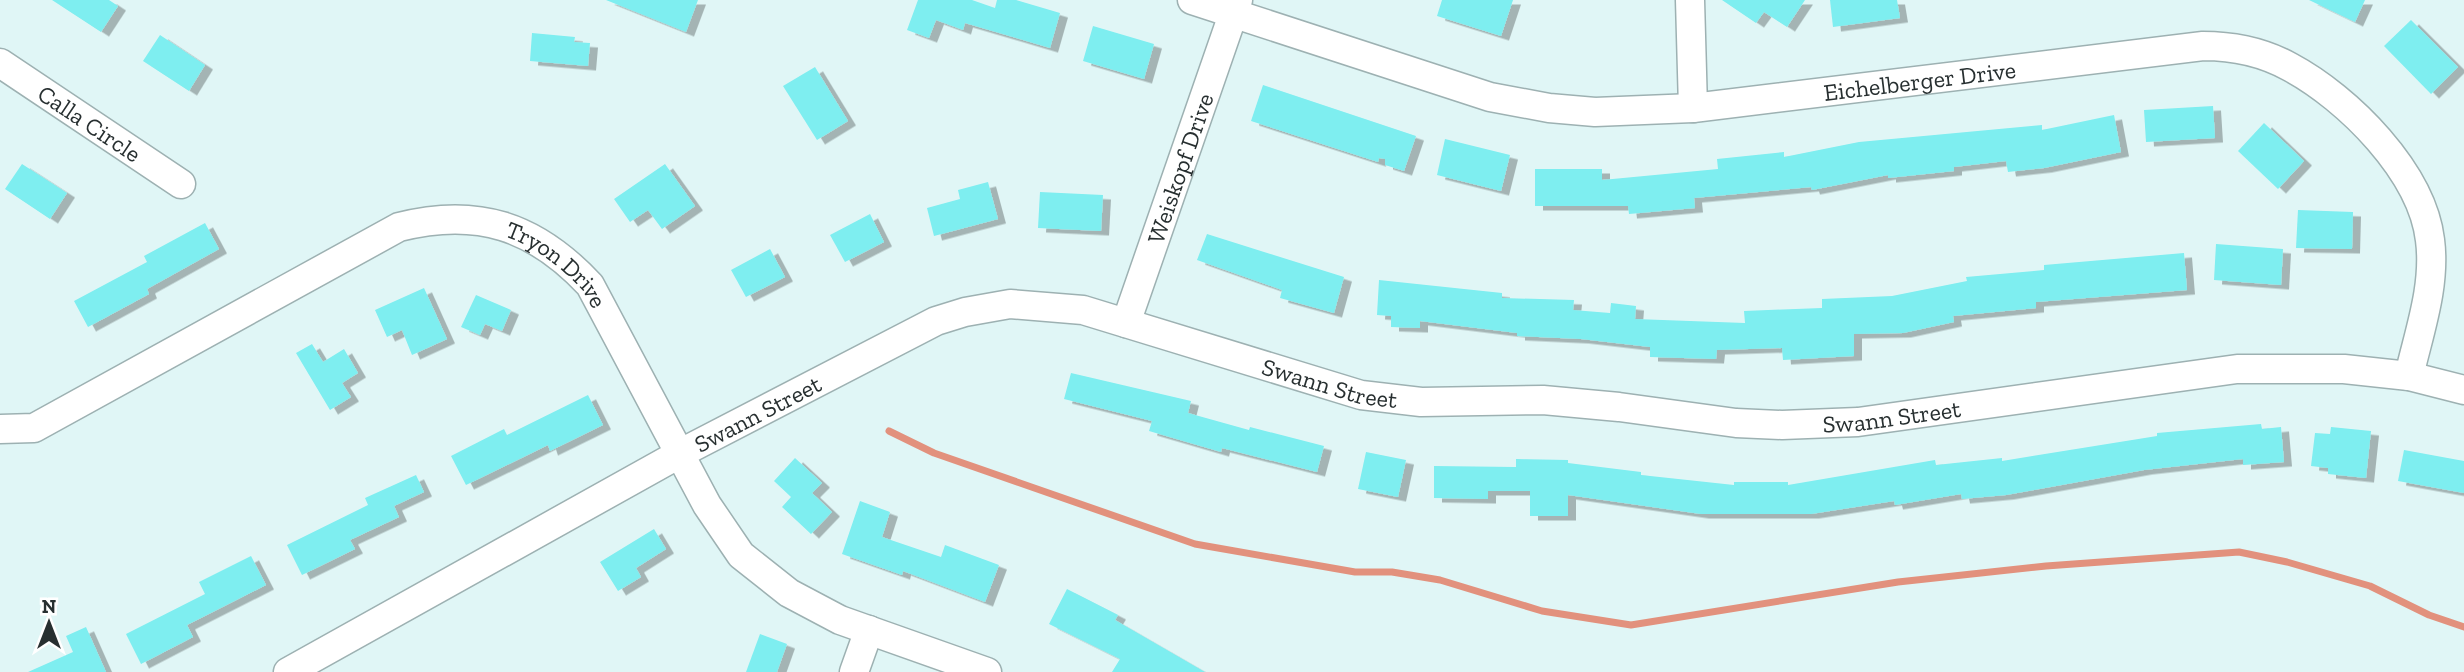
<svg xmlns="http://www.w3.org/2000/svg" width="2464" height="672" font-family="'Zilla Slab',serif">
  <defs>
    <filter id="shadow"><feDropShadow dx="8" dy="4.5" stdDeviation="0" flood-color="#0004"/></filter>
  </defs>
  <rect width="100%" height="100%" fill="#e0f6f6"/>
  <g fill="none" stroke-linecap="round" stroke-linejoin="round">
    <path stroke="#e2917d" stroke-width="7" d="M889 431 934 453 1195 544 1355 572H1392L1440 580 1542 611 1631 625 1898 582 2046 566 2239 552 2287 562 2370 586 2429 615 2464 627"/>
  </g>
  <g fill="#7eeef0" filter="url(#shadow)">
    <path d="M52 0H109L118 6 101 32Z"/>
    <path d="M606 0H698L686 32Z"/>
    <path d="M918 0H972L995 8 997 0H1016L1060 13 1050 48 965 23 963 30 936 20 929 38 907 30Z"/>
    <path d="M1442 0H1513L1501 36 1437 16Z"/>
    <path d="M1722 0H1805L1787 27 1764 12 1756 23Z"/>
    <path d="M1830 0H1897L1900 18 1833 27Z"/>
    <path d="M2309 0H2365L2355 22Z"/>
    <path d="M2411 20 2458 67 2431 94 2384 46Z"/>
    <path d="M1093 26 1154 44 1144 79 1083 61Z"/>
    <path d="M532 33 575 37 574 42 590 43 588 66 530 61Z"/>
    <path d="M160 35 205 65 189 91 143 61Z"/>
    <path d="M815 67 848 121 817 140 783 86Z"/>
    <path d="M1263 85 1416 136 1404 171 1385 165V159L1379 158 1378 162 1251 121Z"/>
    <path d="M2213 106 2215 138 2146 142 2144 110Z"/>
    <path d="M2114 115 2121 152 2044 168 2008 172 2006 161 1954 167V171L1888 178V175L1812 190 1811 187 1694 198 1695 208 1629 214 1628 206H1535V169H1602V180L1718 169 1717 159 1784 152V157L1859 142 2042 125V130Z"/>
    <path d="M2264 123 2304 161 2278 189 2238 151Z"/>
    <path d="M1445 139 1510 155 1501 191 1437 175Z"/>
    <path d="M22 164 67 193 50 219 5 189Z"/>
    <path d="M665 164 695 206 662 229 648 210 630 222 614 199Z"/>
    <path d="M988 182 998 219 934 236 927 208 960 199 958 190Z"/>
    <path d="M1040 192 1103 195 1101 231 1038 228Z"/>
    <path d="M2298 210 2353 212 2352 249 2296 248Z"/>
    <path d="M870 214 884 242 845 262 830 235Z"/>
    <path d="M205 223 219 249 147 289 149 294 88 327 74 301 147 262 144 256Z"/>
    <path d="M1207 234 1344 277 1334 313 1280 298 1282 290 1197 260Z"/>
    <path d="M2216 244 2283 249 2281 285 2214 280Z"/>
    <path d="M770 249 785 277 746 297 731 270Z"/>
    <path d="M2184 253 2187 290 2036 302V308L1953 316 1954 322 1903 333 1854 334V356L1783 360 1782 348 1717 350 1716 359 1650 357V347L1581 339 1517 336V333L1420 321V328L1391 327V316L1377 315 1379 280 1502 293V298L1574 300 1573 310 1610 313 1611 303 1636 306 1635 319 1745 323 1744 311 1822 308V299L1892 296 1967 281 1966 277 2044 270V265Z"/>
    <path d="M424 288 447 339 412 355 402 330 387 337 375 310Z"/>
    <path d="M476 295 511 310 502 331 485 324 480 335 461 327Z"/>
    <path d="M312 344 323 362 344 349 358 373 342 383 351 397 330 410 296 353Z"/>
    <path d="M1071 373 1191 401 1188 413 1249 430 1250 427 1324 446 1317 472 1222 448 1221 452 1149 431 1152 421 1064 399Z"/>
    <path d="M588 395 603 425 550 451 548 445 466 485 451 456 504 429 507 435Z"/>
    <path d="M2261 424 2262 429 2281 427 2284 462 2243 465V459L2144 470 2006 495 1962 499 1961 494 1895 505 1894 501 1811 514H1701L1568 495V516H1530V491H1488V499L1434 498V466L1516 467V459L1568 460V463L1641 472V475L1734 485V482H1788V485L1935 460 1936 465 2002 458V461L2157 436V433Z"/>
    <path d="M2331 427 2371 431 2366 478 2328 474V468L2311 466 2315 433 2330 434Z"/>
    <path d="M2404 450 2464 461V493L2398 481Z"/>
    <path d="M1366 452 1406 460 1398 497 1358 489Z"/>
    <path d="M795 458 822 483 812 493 832 512 811 534 782 507 791 497 774 481Z"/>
    <path d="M416 475 424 492 394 506 399 517 350 540 355 549 302 575 287 545 368 505 365 498Z"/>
    <path d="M860 501 890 512 882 537 941 557 945 545 999 565 985 602 903 571 902 575 842 554Z"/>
    <path d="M654 529 666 549 636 568 641 577 618 591 600 562Z"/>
    <path d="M251 556 266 585 187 625 193 637 141 664 126 634 205 594 199 582Z"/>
    <path d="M1067 589 1118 615 1115 620 1205 672H1112L1120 659 1049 624Z"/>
    <path d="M86 627 106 672H28L73 652 66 636Z"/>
    <path d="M760 634 787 644 777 672H746Z"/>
  </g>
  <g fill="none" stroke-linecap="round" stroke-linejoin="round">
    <g stroke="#9db1b2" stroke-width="31">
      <g id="minor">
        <path id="s1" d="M1192 0 1490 97 1549 108 1595 112 1693 108 2203 46C2233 46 2263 52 2290 67 2348 98 2422 172 2430 240 2436 286 2419 332 2409 376"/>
        <path d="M1690 0 1693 108"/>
        <path id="s2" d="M0 63 181 184"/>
        <path id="s3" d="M1126 323 1238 0"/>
        <path id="s4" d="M0 429 34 428 399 227C477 207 535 226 590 285L707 505 741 555 789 593 840 620 987 672"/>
        <path id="s5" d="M288 672 681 453 936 321 965 312 1010 304 1083 310 1361 395 1421 402 1543 400 1619 407 1736 423 1782 425 1858 422 2237 369H2344L2409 376 2464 390"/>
        <path d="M854 672 869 630"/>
      </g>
    </g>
    <use href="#minor" stroke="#fff" stroke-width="28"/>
  </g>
  <g text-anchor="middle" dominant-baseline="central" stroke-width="5" stroke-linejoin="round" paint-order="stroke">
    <g font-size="24" fill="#272f30" stroke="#fff">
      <text stroke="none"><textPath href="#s1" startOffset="746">Eichelberger Drive</textPath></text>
      <text stroke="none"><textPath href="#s2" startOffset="108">Calla Circle</textPath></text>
      <text stroke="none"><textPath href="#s3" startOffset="164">Weiskopf Drive</textPath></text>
      <text stroke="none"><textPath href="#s4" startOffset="623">Tryon Drive</textPath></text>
      <text stroke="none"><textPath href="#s5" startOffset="1144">Swann Street</textPath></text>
      <text stroke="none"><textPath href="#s5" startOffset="536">Swann Street</textPath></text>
      <text stroke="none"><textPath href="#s5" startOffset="1710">Swann Street</textPath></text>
    </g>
  </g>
  <g transform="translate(49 623)" stroke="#ffffff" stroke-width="5" paint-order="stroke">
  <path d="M0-5L12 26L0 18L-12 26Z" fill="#272f30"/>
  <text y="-10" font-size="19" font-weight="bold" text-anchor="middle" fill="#272f30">N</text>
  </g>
</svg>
